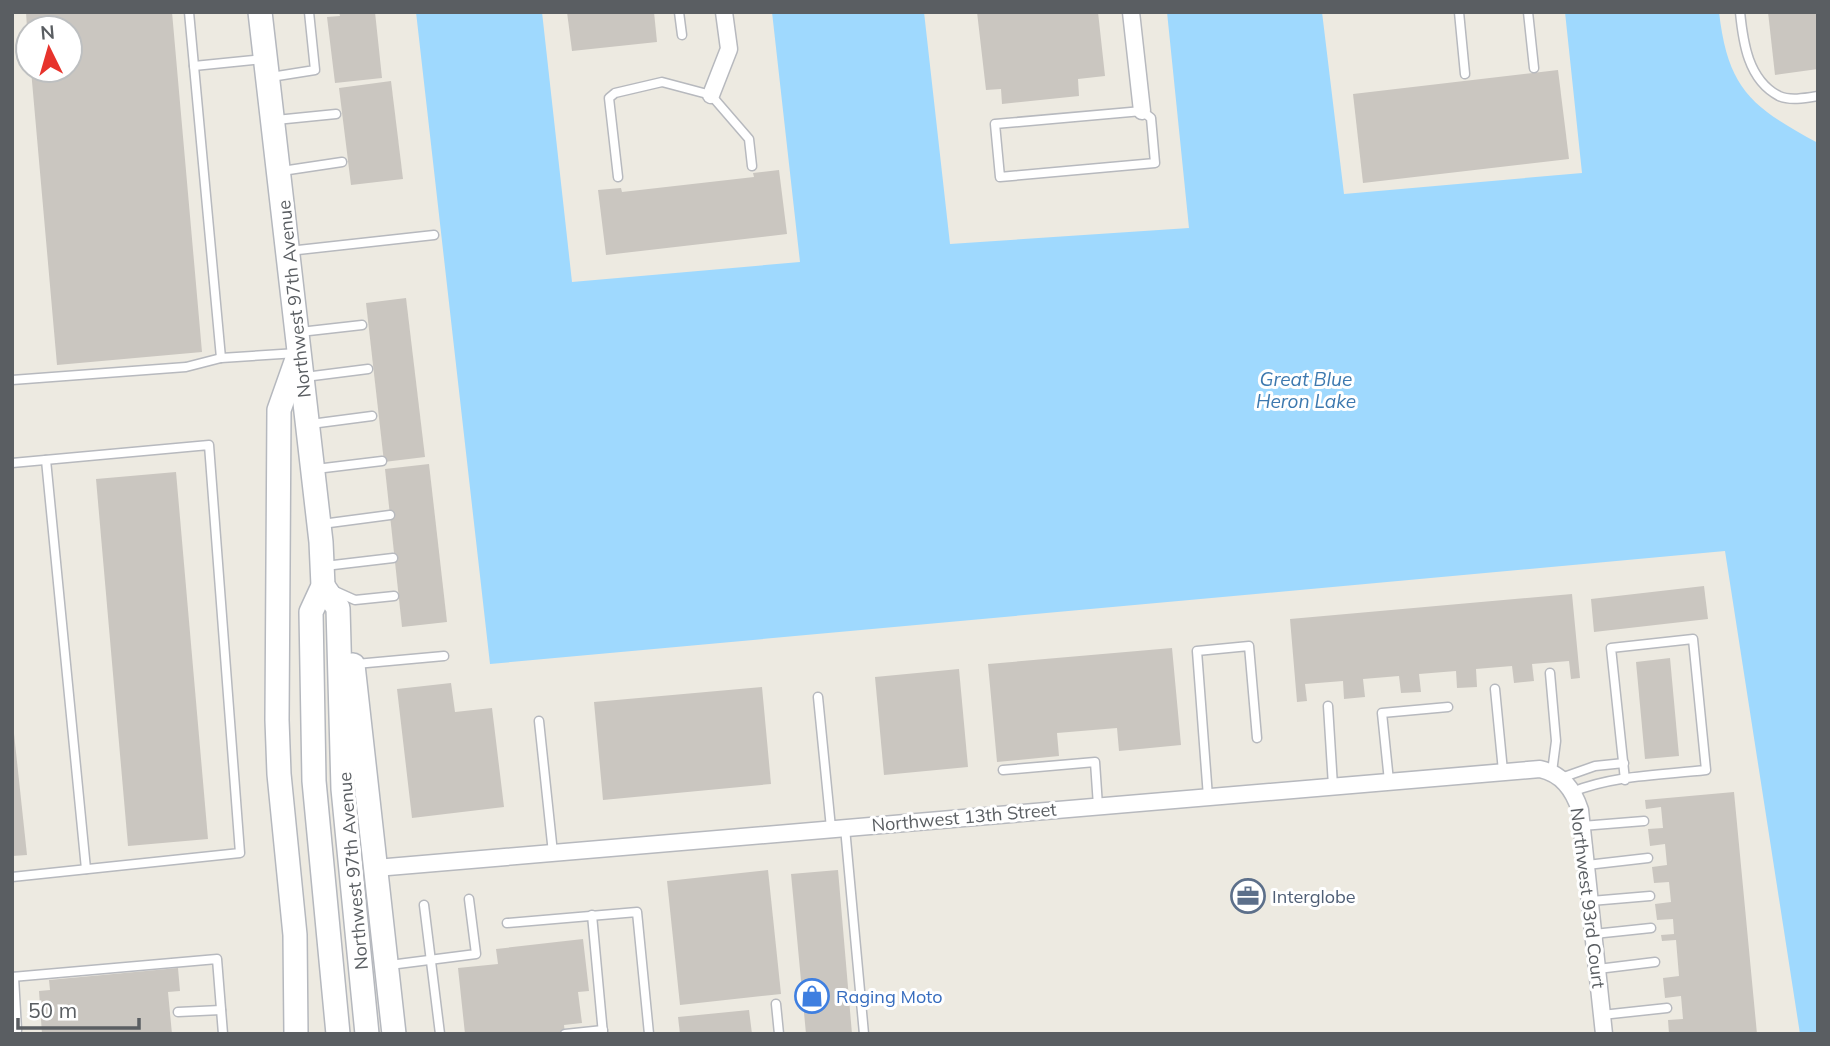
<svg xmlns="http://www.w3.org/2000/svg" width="1830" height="1046" font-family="Mulish,sans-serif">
  <rect width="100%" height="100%" fill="#edeae1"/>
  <path fill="#9fd9fe" d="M416 12H542L572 282 800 262 772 12H924L950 244 1189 228 1167 12H1322L1344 194 1582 173 1565 12H1719C1728 90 1752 107 1818 143V1034H1800L1725 551 490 664Z"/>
  <g fill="#cac6c0">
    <path d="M26 12H172L202 352 57 365 31 70H70V28H27Z"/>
    <path d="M339 12H375L382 78 335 83 327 17 340 16Z"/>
    <path d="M567 12H654L657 42 572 51Z"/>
    <path d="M977 12H1098L1105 76 1078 79 1079 96 1002 104 1001 89 986 90Z"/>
    <path d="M1768 12H1818V69L1775 75Z"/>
    <path d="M1558 70 1569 159 1363 183 1353 94Z"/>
    <path d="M391 81 403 179 351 185 339 88Z"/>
    <path d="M779 170 787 234 606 255 598 190 621 188 622 192 754 177 753 173Z"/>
    <path d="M406 298 425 457 384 462 366 303Z"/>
    <path d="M429 464 447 622 402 627 385 469Z"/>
    <path d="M176 472 208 839 128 846 96 479Z"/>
    <path d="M1704 586 1708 619 1594 632 1591 599Z"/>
    <path d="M1572 594 1580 678 1571 679 1569 661 1532 664 1534 681 1514 683 1512 666 1476 669 1477 687 1457 688 1456 671 1419 674 1421 692 1401 693 1399 676 1363 679 1365 697 1344 699 1343 681 1305 684 1307 701 1297 702 1290 619Z"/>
    <path d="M1172 648 1181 745 1119 751 1117 728 1057 733 1059 756 997 762 988 664Z"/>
    <path d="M1670 658 1679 756 1645 759 1636 662Z"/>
    <path d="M959 669 968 767 884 775 875 677Z"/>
    <path d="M451 683 455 712 492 708 504 807 412 818 397 689Z"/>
    <path d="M762 687 771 784 603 800 594 702Z"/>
    <path d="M12 715 27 855 12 856Z"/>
    <path d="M1734 792 1757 1034H1669L1668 1020 1683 1019 1681 996 1665 998 1663 978 1679 976 1676 940 1662 941 1661 935 1674 934 1673 919 1657 920 1655 904 1671 902 1669 882 1654 883 1652 867 1667 865 1665 844 1650 846 1648 829 1663 828 1661 807 1646 809 1645 800Z"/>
    <path d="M768 870 781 994 680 1005 667 881Z"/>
    <path d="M838 870 852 1034H806L791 874Z"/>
    <path d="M583 939 589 991 578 992 582 1023 564 1025 565 1034H465L458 968 498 964 496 949Z"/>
    <path d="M178 968 180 991 168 992 172 1034H42L39 991 50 990 49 980Z"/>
    <path d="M749 1010 752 1034H680L678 1017Z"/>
  </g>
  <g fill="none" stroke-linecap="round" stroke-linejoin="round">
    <g stroke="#b7b9be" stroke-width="11">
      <g id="lane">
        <path d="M189 12 221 358"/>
        <path d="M679 12 682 35"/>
        <path d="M1459 12 1465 74"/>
        <path d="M1528 12 1534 68"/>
        <path d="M1740 12C1743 42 1748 80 1779 96 1790 101 1806 98 1818 96"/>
        <path d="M194 66 264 59"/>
        <path d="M271 77 315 70 309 12"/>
        <path d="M1142 111 1151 118 1155 163 1000 177 995 124Z"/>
        <path d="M276 120 336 114"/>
        <path d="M282 171 342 162"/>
        <path d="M618 177 609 98 615 93 662 82 711 95 749 139 752 166"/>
        <path d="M289 251 434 235"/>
        <path d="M300 332 362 325"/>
        <path d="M305 377 368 369"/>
        <path d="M12 380 186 367 221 358 297 353"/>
        <path d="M311 424 372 416"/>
        <path d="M46 460 86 869"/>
        <path d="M12 463 209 445 240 853 12 877"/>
        <path d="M316 469 382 461"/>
        <path d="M322 524 390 515"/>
        <path d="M325 566 393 558"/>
        <path d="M335 591 355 600 394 596"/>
        <path d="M356 664 444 656"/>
        <path d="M1550 673 1556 741 1552 772"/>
        <path d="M1495 689 1503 771"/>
        <path d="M818 697 831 828"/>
        <path d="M1328 706 1333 786"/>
        <path d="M539 721 553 853"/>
        <path d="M1003 770 1095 762 1098 806"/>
        <path d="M1561 778 1595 766 1624 763"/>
        <path d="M1389 781 1382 713 1448 707"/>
        <path d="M1572 792C1614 775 1662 775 1706 770L1693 639 1611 648 1625 780"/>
        <path d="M1208 797 1197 651 1249 646 1257 738"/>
        <path d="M1582 826 1644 821"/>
        <path d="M845 828 864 1034"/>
        <path d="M1587 865 1648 858"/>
        <path d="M1591 901 1650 896"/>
        <path d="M424 905 440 1034"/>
        <path d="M592 915 603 1034"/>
        <path d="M507 923 637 912 649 1034"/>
        <path d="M1594 934 1651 928"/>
        <path d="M390 965 476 954 469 899"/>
        <path d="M1598 969 1655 962"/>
        <path d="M12 977 217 959 223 1034"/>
        <path d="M776 1004 779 1034"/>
        <path d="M178 1012 221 1010"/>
        <path d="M1602 1015 1667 1008"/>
        <path d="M12 1031 17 1030 14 977"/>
        <path d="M565 1034 603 1030"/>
      </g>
    </g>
    <g stroke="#b7b9be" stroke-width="19">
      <g id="street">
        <path d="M1131 12 1142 111"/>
        <path d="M711 95 729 49 724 12"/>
        <path d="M376 868 1540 769C1562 774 1573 789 1580 810L1604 1034"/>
      </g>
    </g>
    <g stroke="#b5b8be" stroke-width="26">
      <g id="secondary">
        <path d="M260 12 321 542 323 586 311 612 314 781 338 1034"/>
        <path d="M323 586 338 608 343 789 367 1034"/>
        <path d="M353 665 394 1034"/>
        <path d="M296 1034 295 935 279 774 277 720 279 410 297 359"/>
      </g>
    </g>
    <use href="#lane" stroke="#fff" stroke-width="8"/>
    <use href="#street" stroke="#fff" stroke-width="16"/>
    <use href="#secondary" stroke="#fff" stroke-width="23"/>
  </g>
  <defs>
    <g id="office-ring" transform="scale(1.75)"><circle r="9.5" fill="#fff" stroke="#5c6f8a" stroke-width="1.5"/><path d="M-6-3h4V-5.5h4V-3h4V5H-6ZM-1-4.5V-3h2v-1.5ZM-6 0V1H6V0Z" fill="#5c6f8a"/></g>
    <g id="shop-ring" transform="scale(1.75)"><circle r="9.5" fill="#fff" stroke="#3f7fe0" stroke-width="1.5"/><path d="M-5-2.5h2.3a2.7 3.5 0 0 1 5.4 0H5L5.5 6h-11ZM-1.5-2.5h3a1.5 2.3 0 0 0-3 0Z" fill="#3f7fe0"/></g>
  </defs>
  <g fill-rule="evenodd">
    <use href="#office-ring" x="1248" y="896"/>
    <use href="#shop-ring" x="812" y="996"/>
  </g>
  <g text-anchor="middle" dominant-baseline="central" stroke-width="6" stroke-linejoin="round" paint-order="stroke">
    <g font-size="18" fill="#5a5e62" stroke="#fff">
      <text transform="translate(294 299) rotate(-96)">Northwest 97th Avenue</text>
      <text transform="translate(964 817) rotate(-5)">Northwest 13th Street</text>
      <text transform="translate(353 871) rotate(-95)">Northwest 97th Avenue</text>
      <text transform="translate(1588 898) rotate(83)">Northwest 93rd Court</text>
    </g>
    <g font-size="18" fill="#4e5e75" stroke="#fff" text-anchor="start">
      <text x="1272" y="896">Interglobe</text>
    </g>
    <g font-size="18" fill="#366cbe" stroke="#fff" text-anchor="start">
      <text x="836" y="996">Raging Moto</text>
    </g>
    <g font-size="19" font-style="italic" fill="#3d79af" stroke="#fff">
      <text x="1306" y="379">Great Blue<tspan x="1306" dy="22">Heron Lake</tspan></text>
    </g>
  </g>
  <rect width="1830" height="1046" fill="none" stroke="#5a5e62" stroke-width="28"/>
  <g transform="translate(49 49) rotate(355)"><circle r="33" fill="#ffffff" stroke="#bdbfc0" stroke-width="2"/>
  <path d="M0-5L12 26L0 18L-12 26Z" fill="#e7332c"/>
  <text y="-10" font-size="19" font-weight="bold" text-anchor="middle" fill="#5a5e62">N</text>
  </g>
  <path d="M18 1018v10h121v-10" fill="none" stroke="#5a5e62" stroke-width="3.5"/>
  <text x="28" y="1018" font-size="21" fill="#5a5e62" stroke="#ffffff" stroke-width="5" paint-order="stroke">50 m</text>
</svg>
